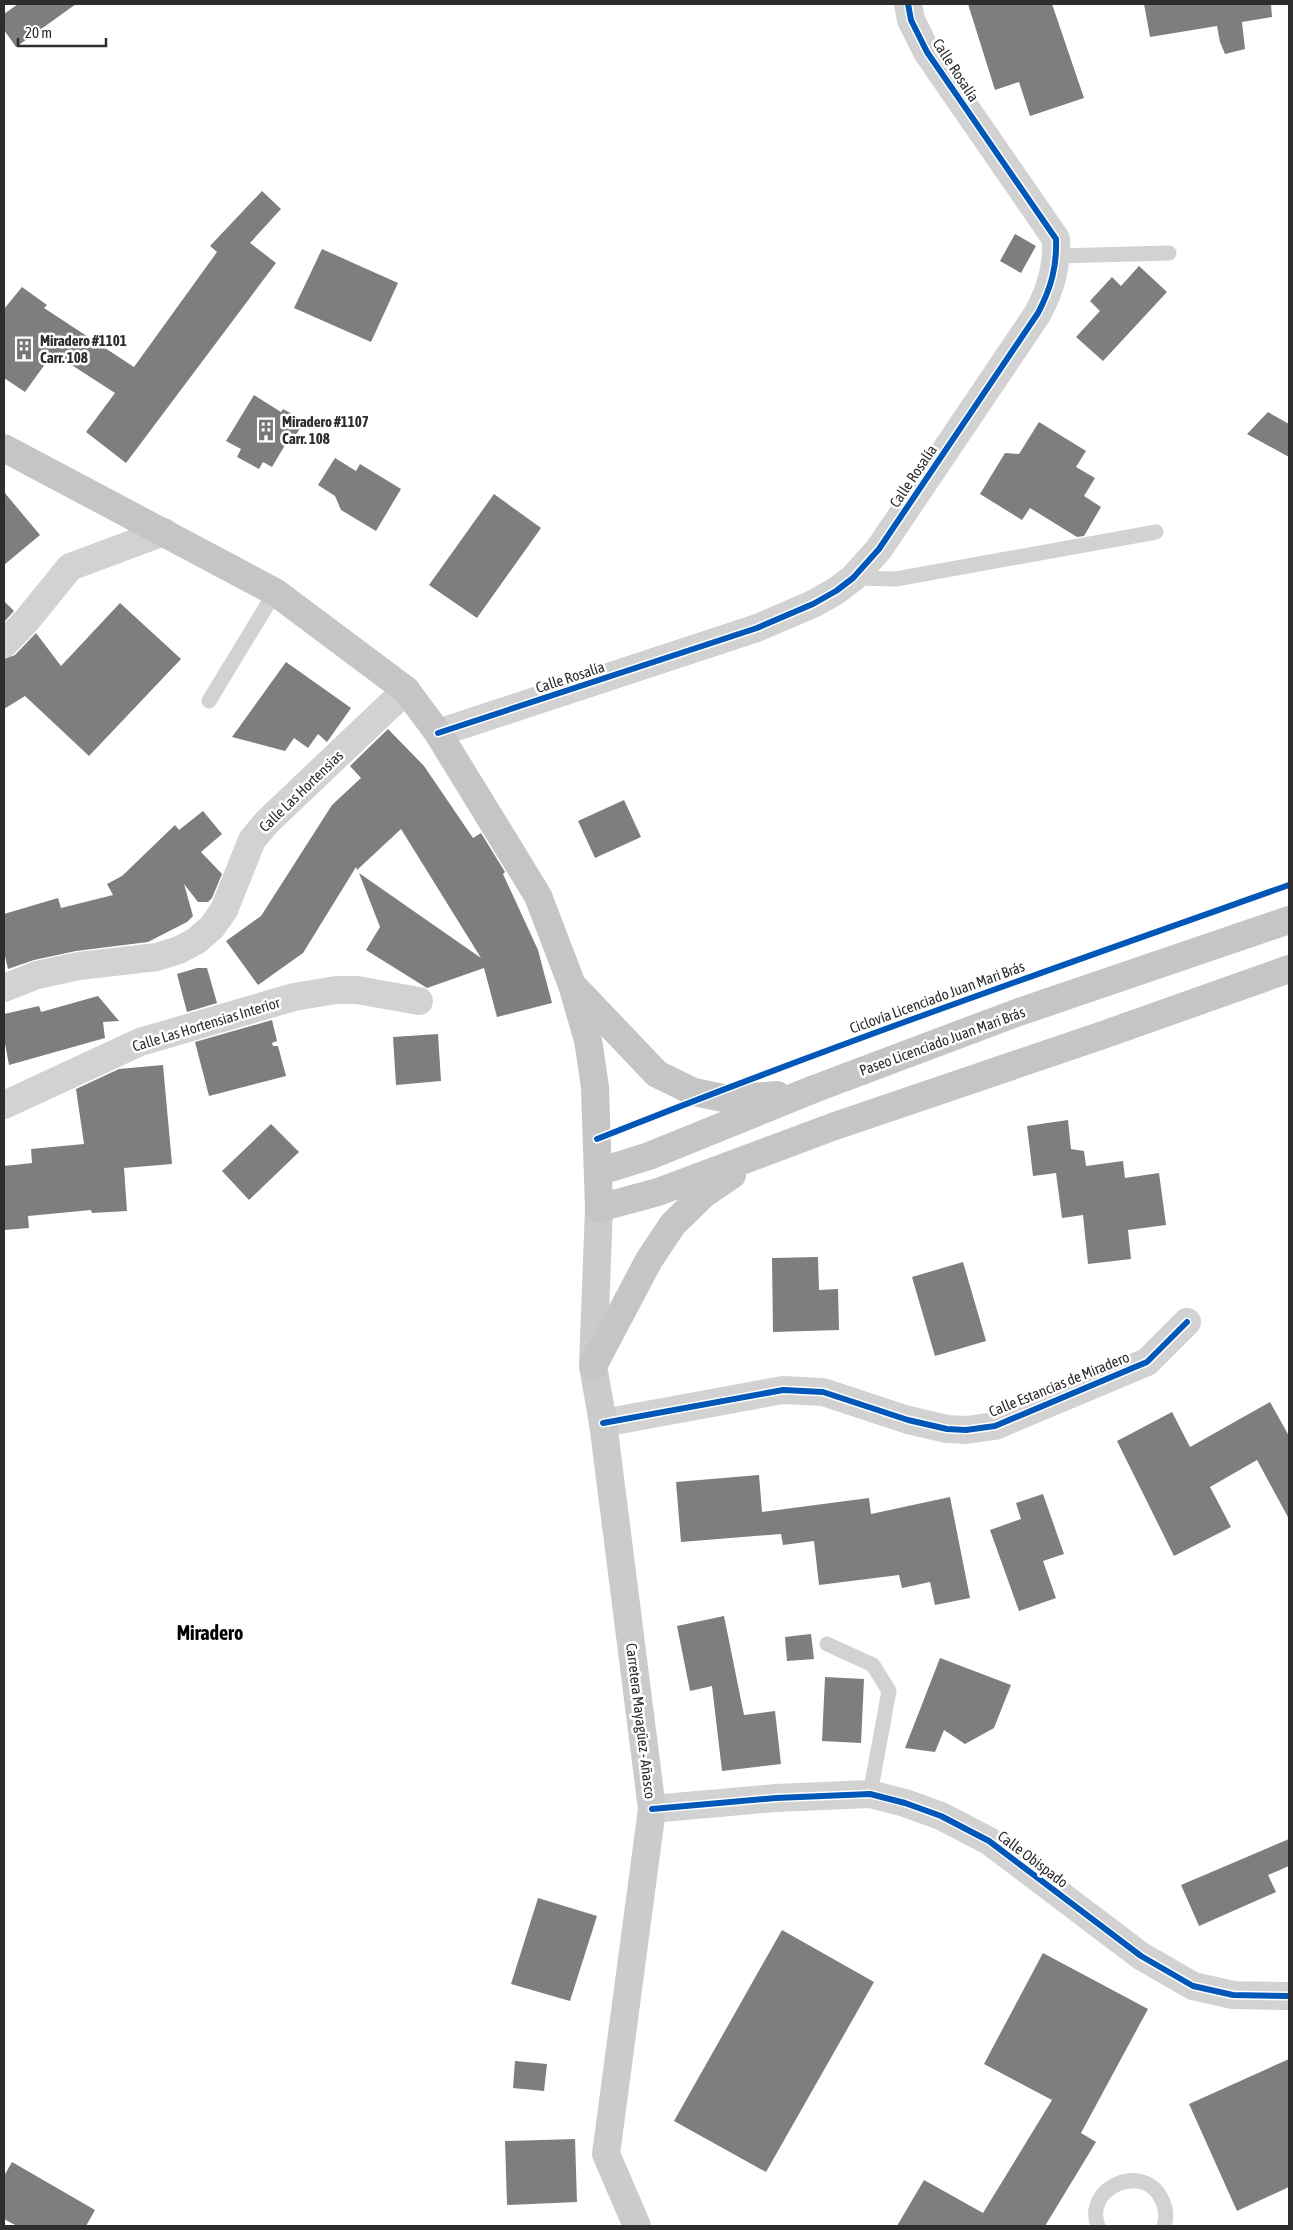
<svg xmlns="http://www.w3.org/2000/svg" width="1293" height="2230" font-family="'Asap Condensed',sans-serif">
  <rect width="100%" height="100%" fill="#fff"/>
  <g fill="#7e7e7e">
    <path d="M18 4H76L16 47 4 30V14Z"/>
    <path d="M968 4H1052L1084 98 1030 116 1019 82 995 90Z"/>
    <path d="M1144 4H1271L1272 17 1242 22 1245 49 1225 54 1220 42 1217 26 1150 37Z"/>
    <path d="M262 191 281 209 250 243 276 263 126 463 86 432 115 393 53 353 25 392 4 378V309L22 287 47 305 44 308 134 367 217 252 210 246Z"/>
    <path d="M1015 234 1036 246 1021 273 1000 261Z"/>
    <path d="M322 249 398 283 371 342 294 308Z"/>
    <path d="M1139 266 1167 292 1103 361 1076 337 1100 311 1090 301 1112 277 1121 286Z"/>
    <path d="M254 395 281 412 283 409 305 421 291 442 288 440 272 467 263 462 259 469 237 457 241 449 226 441Z"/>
    <path d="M1268 412 1289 424V457L1247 434Z"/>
    <path d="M1039 422 1086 451 1076 467 1095 478 1084 496 1101 507 1084 536 1077 537 1030 508 1022 520 980 494 1005 453 1019 454Z"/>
    <path d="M335 458 356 471 360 464 401 489 376 531 341 510 335 496 318 485Z"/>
    <path d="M4 492 40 535 4 565Z"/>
    <path d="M494 494 541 528 477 618 429 585Z"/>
    <path d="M4 601 14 611 4 622Z"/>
    <path d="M120 603 181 659 89 756 25 696 4 709V659L15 655 36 633 61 666Z"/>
    <path d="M286 662 351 708 327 742 318 734 308 748 294 738 285 751 232 737Z"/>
    <path d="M388 729 424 766 473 838 481 833 505 872 503 874 538 950 552 1003 497 1017 484 968 427 988 366 950 380 927 359 873 481 958 401 829 357 870 356 867 303 953 258 985 226 941 261 916 332 805 361 778 350 766Z"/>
    <path d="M624 800 641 837 595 858 578 821Z"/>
    <path d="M203 811 222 834 201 852 222 874 212 898 208 902H198L184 884 193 916 187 922 148 942 76 951 34 960 8 969 4 952V914L58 898 61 908 113 895 107 884 122 876 175 825 179 830Z"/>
    <path d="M197 968H207L217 1003 187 1012 177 974Z"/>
    <path d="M98 996 119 1021 103 1022 105 1038 9 1065 4 1038V1014L39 1006 41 1012Z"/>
    <path d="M272 1020 277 1041 272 1043 273 1046H278L286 1076 209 1096 195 1042Z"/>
    <path d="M438 1034 441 1081 396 1085 393 1037Z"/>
    <path d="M163 1065 172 1164 124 1168 127 1211 92 1213 91 1210 28 1216 29 1228 4 1230V1166L32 1163 31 1149 84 1144 76 1089 119 1069Z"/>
    <path d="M1068 1120 1071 1149 1084 1151 1086 1166 1123 1161 1125 1178 1159 1173 1166 1225 1128 1230 1131 1259 1088 1264 1083 1215 1062 1218 1056 1173 1033 1176 1027 1126Z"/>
    <path d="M271 1124 299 1152 249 1200 222 1171Z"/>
    <path d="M818 1257 819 1290 838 1289 839 1330 773 1332 772 1258Z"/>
    <path d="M963 1262 986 1341 935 1356 912 1277Z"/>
    <path d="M1270 1402 1289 1436V1519L1257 1460 1210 1487 1231 1527 1174 1556 1117 1441 1172 1412 1190 1447Z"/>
    <path d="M759 1475 762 1512 869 1498 871 1514 950 1497 970 1598 935 1605 930 1582 902 1588 899 1575 819 1585 814 1541 783 1545 781 1534 681 1542 676 1482Z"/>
    <path d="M1043 1494 1064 1554 1043 1561 1056 1598 1019 1611 990 1530 1021 1519 1016 1503Z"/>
    <path d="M724 1616 744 1715 775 1711 781 1764 722 1771 712 1686 690 1691 677 1626Z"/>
    <path d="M811 1634 814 1659 787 1661 785 1637Z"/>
    <path d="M940 1658 1011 1685 994 1728 965 1744 944 1730 935 1752 905 1748Z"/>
    <path d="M825 1677 864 1679 861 1743 822 1741Z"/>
    <path d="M1289 1839V1866L1268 1875 1276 1892 1199 1926 1181 1885Z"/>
    <path d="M538 1898 597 1916 570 2001 511 1984Z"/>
    <path d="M782 1930 874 1982 766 2172 674 2121Z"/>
    <path d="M1043 1953 1148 2009 1081 2133 1096 2142 1045 2226H897L924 2180 983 2213 1052 2100 984 2064Z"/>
    <path d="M1289 2059V2187L1237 2211 1189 2104Z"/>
    <path d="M515 2061 547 2064 544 2091 513 2088Z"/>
    <path d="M575 2139 577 2202 507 2205 505 2141Z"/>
    <path d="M12 2162 95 2210 86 2226H17L4 2219V2176Z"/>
  </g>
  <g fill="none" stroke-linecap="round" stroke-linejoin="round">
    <g stroke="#d2d2d2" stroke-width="15">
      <path d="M1057 256 1169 253"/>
      <path d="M853 578 896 579 1156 532"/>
      <path d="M209 701 275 592"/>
      <path d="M827 1644 873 1665 889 1691 870 1794"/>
      <path d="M1098 2226C1083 2187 1145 2161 1162 2200 1166 2208 1167 2217 1164 2226"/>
    </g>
    <g stroke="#d2d2d2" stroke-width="28">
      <path d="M4 644 27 620 70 567 164 532"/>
      <path d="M438 733 757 628 813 604 836 591 853 578 879 549 1038 313C1051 288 1057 267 1056 239L927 52 911 20 908 4"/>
      <path d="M4 988 37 975 79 966 157 957 179 950 196 941 212 927 224 910 252 840 267 822 406 690"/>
      <path d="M4 1105 140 1042 294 997 336 990H357L419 1001"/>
      <path d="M603 1423 783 1390 823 1392 908 1420 947 1429 966 1430 995 1426 1147 1362 1187 1322"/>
      <path d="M652 1809 776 1798 870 1794 905 1803 941 1816 989 1841 1141 1956 1193 1986 1233 1995 1289 1996"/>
    </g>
    <path stroke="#cbcbcb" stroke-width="28" d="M599 1208 593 1366 603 1423 652 1809 606 2154 637 2226"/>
    <g stroke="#c5c5c5" stroke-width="28">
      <path d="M4 448 275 592 406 690 438 733 538 896 572 985 588 1040 595 1087 599 1208 658 1192 835 1126 1100 1036 1289 969"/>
      <path d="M575 988 657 1074 694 1092 728 1099 777 1095"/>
      <path d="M598 1172 649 1156 814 1089 1019 1012 1289 920"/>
      <path d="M593 1366 649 1260 673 1224 704 1194 732 1175"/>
    </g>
    <g stroke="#fff" stroke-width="9">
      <g id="cycleway">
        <path d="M438 733 757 628 813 604 836 591 853 578 879 549 1038 313C1051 288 1057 267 1056 239L927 52 911 20 908 4"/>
        <path d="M597 1139C825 1048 1057 967 1289 885"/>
        <path d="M603 1423 783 1390 823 1392 908 1420 947 1429 966 1430 995 1426 1147 1362 1187 1322"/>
        <path d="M652 1809 776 1798 870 1794 905 1803 941 1816 989 1841 1141 1956 1193 1986 1233 1995 1289 1996"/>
      </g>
    </g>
    <use href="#cycleway" stroke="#0057b8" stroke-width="6"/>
  </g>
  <defs>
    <g id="building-bare" transform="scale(1.725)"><path d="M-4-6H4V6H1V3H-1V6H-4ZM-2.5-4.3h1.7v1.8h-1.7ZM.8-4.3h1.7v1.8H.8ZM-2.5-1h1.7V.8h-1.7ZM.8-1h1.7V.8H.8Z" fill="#767676" stroke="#fff" stroke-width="2.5" paint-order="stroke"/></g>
  </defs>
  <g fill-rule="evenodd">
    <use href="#building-bare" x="24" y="349"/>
    <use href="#building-bare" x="266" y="430"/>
  </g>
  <g text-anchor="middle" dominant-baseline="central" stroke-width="5" stroke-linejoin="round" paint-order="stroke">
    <g font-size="15" fill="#2d2d2d" stroke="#fff">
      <text transform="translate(956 70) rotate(57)">Calle Rosalía</text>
      <text transform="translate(913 476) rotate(-56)">Calle Rosalía</text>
      <text transform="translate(570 677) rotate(-18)">Calle Rosalía</text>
      <text transform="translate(301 791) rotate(-44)">Calle Las Hortensias</text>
      <text transform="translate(937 997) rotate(-20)">Ciclovía Licenciado Juan Mari Brás</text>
      <text transform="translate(206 1024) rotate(-17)">Calle Las Hortensias Interior</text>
      <text transform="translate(942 1041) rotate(-20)">Paseo Licenciado Juan Mari Brás</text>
      <text transform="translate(1059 1384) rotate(-22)">Calle Estancias de Miradero</text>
      <text transform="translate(641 1721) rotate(83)">Carretera Mayagüez - Añasco</text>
      <text transform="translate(1033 1859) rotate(37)">Calle Obispado</text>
    </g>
    <g font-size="15" font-weight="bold" fill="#2d2d2d" stroke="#fff" text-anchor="start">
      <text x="40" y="340">Miradero #1101<tspan x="40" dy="17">Carr. 108</tspan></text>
      <text x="282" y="421">Miradero #1107<tspan x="282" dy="17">Carr. 108</tspan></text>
    </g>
    <g font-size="20" font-weight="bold" fill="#000" stroke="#fff">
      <text x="210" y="1632">Miradero</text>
    </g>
  </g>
  <rect width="1293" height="2230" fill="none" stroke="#2d2d2d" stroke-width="10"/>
  <path d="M18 38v8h88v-8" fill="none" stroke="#2d2d2d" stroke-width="2.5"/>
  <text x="25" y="38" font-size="15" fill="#2d2d2d" stroke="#ffffff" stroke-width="4" paint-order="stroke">20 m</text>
</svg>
